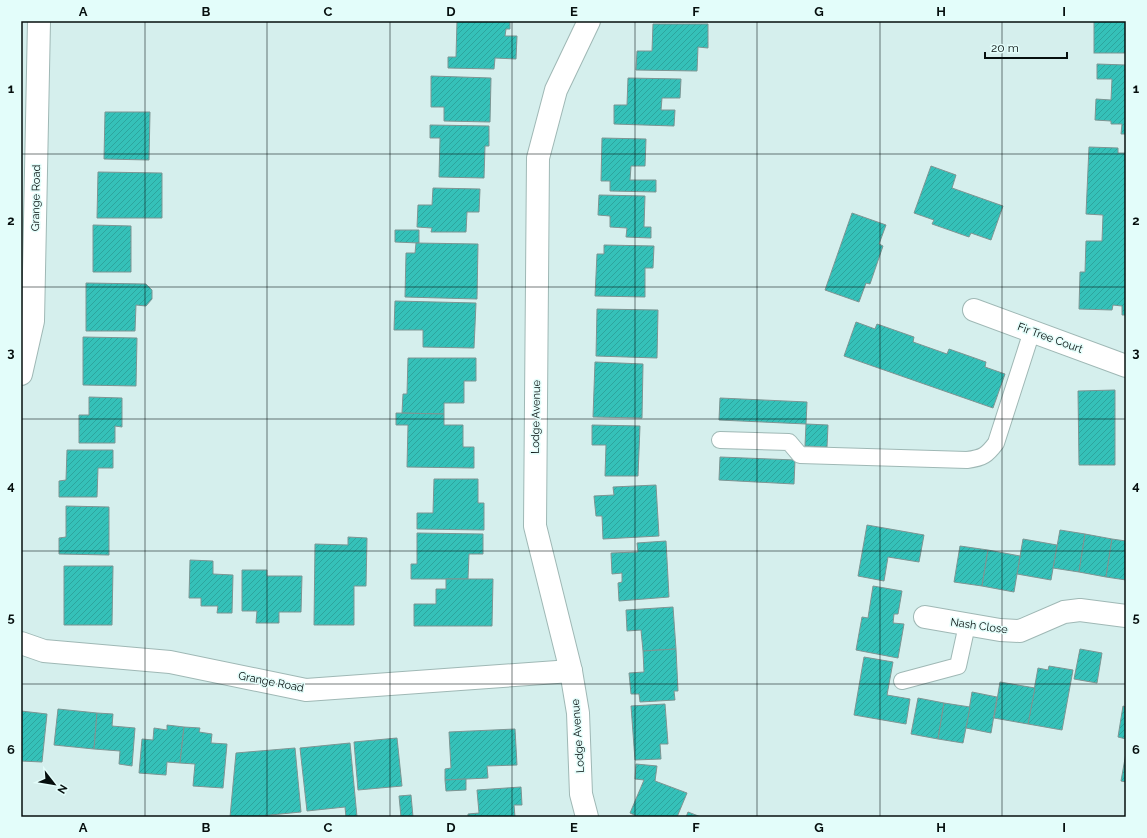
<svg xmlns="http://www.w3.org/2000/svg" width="1147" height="838" font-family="Raleway,sans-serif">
  <defs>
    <pattern id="building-hatch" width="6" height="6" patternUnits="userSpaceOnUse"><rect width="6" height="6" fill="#35c1b9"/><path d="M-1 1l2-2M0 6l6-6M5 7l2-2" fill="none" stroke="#2da59e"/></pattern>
  </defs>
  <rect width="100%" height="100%" fill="#d5efed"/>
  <g fill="url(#building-hatch)" stroke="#7d9593">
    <path d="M457 21H510V29H506L505 36H517L516 59 495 58 494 69 448 68V57H456Z"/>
    <rect x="1094" y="21" width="32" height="32"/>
    <path d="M653 24H708V48L698 47 697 71 636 70 637 51H652Z"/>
    <path d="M1097 64 1126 65V134H1121L1122 124H1111V121L1095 120 1096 99 1111 100 1112 79H1097Z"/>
    <path d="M431 76 491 78 490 122 444 121V107H431Z"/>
    <path d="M628 78 681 79 680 98H662L661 110H675L674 126 614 124V105H627Z"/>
    <path d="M105 112H150L149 160 104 159Z"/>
    <path d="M430 125 489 126V146H485L484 178 439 177 440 138H430Z"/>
    <path d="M602 138 646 139 645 166H631L630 180H656V192L610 191V181H601Z"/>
    <path d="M1089 147 1118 148V153H1126V315H1122V306L1113 305 1112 310 1079 309 1080 272H1085L1086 241H1102L1103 215 1086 214Z"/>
    <path d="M931 166 956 175 952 188 1003 206 991 240 971 233 969 237 932 224 934 220 914 213Z"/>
    <path d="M98 172 162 173V218H97Z"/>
    <path d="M433 188 480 189 479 212H467L466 232H431L432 228 417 227 418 205H432Z"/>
    <path d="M599 195 645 196 644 227H651V238L626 237 627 228 610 227V216L598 215Z"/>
    <path d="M852 213 886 225 879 244 883 246 870 284 866 283 859 302 825 290Z"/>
    <path d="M93 225 131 226V272H93Z"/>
    <path d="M395 230H419V243L395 242Z"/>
    <path d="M416 243 478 244 477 299 405 297 406 253H415Z"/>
    <path d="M604 245 654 246 653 268H645V297L595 296 597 254H604Z"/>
    <path d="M86 283 146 284 152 290V299L146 306 136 305 135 331H86Z"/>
    <path d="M395 301 476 303 474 348 423 347V330H394Z"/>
    <path d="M597 309 658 310 657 358 596 356Z"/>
    <path d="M856 322 875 329 877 324 914 337 913 342 947 354 949 349 986 362 985 367 1005 374 993 408 844 356Z"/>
    <path d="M83 337 137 338 136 386 83 385Z"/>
    <path d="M408 358H476V381H464V403H444V414L402 413 403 394H407Z"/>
    <path d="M595 362 643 364 642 418 593 417Z"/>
    <path d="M1115 390V465H1079L1078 391Z"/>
    <path d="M89 397 122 398V427L115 426V443H79V415H89Z"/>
    <path d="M720 398 807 402 806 424 719 420Z"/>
    <path d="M396 413 444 414V425H463V447H474V468L407 467 408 425H396Z"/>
    <path d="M806 424 828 425 827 447 805 446Z"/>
    <path d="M592 425 640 426 638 476H605L606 445H592Z"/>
    <path d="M67 450H113V468H98L97 497H59V481L66 480Z"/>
    <path d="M720 457 795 460 794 484 719 480Z"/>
    <path d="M434 479H478V503H484V530L417 529V513H433Z"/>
    <path d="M656 485 659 536 603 539 602 516H596L594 496 614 495 613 487Z"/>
    <path d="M66 506 109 507V555L59 554V538L66 537Z"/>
    <path d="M867 525 924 535 919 562 888 557 884 581 858 576Z"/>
    <path d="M1060 530 1085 534 1079 572 1053 568Z"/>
    <path d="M417 533 483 534V554H469L468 579H411V564H417Z"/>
    <path d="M1085 534 1112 539 1106 577 1079 572Z"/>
    <path d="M348 537 367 538 366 586H354V625H314L315 544 348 545Z"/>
    <path d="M1023 539 1057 545 1051 580 1017 574Z"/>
    <path d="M1112 539 1126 541V580L1106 577Z"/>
    <path d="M666 541 669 597 619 601 618 583 622 582V573L612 574 611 553 638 552 637 543Z"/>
    <path d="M960 546 988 550 982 586 954 582Z"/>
    <path d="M988 550 1020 556 1014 592 982 586Z"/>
    <path d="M190 560 213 561V574L233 575 232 613H217L218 606H201V598H189Z"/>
    <path d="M64 566H113L112 625H64Z"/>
    <path d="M242 570H267V576H302L301 612H279V623H256L257 611H242Z"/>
    <path d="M446 579H493L492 626H414V604H436V589H446Z"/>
    <path d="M873 586 902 591 898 614H894L893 623 904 624 898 658 856 650 862 617 868 618Z"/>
    <path d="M673 607 676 649 643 651 641 630 627 631 626 610Z"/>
    <path d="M676 649 678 691H674L675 700 640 702 639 694H631L629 673 644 672 643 651Z"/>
    <path d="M1080 649 1102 653 1097 683 1074 679Z"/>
    <path d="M864 657 893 662 887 695 910 699 906 724 854 715Z"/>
    <path d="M1049 666 1073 670 1062 730 1028 724 1038 668 1048 670Z"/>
    <path d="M1000 682 1035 688 1028 724 994 718Z"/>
    <path d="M972 692 997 697 991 733 966 728Z"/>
    <path d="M918 698 944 703 938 739 911 734Z"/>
    <path d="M944 703 970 707 963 743 938 739Z"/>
    <path d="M665 704 668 744H660L661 759 635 760 631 706Z"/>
    <path d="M1123 706 1126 707V739L1118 737Z"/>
    <path d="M58 709 97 713 94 749 54 745Z"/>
    <path d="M21 711 47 714 42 762 21 761Z"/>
    <path d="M97 713 113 714 112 726 135 728 132 766 119 764 120 751 94 749Z"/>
    <path d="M167 725 184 727 180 763 167 762 166 775 139 773 142 739 153 740 154 728 167 730Z"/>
    <path d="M184 727 200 728 199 732 212 734 211 743 227 744 223 788 193 786 195 764 180 763Z"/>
    <path d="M515 729 517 765 487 766 488 778 445 780V769L451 768 449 732Z"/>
    <path d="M397 738 402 786 358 790 354 742Z"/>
    <path d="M350 743 357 817H346L345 807 307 811 300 748Z"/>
    <path d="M295 748 301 812 250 817H230L236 753Z"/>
    <path d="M1126 753V782L1121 781Z"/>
    <path d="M636 764 657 766 655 781 687 793 677 817H639L630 813 644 780 635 779Z"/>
    <path d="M466 779V790L446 791 445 780Z"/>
    <path d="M521 787 522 805H514L515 817H468V814L479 813 477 790Z"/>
    <path d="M411 795 413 817H401L399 796Z"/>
    <path d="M688 812 701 817H686Z"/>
  </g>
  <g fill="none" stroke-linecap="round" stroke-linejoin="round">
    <g stroke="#9fb8b5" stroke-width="18">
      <g id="lane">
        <path d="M720 440 789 442 800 455 967 460C983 458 987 455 996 443L1032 331"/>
        <path d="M902 681 958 666 967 625"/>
      </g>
    </g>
    <g stroke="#9fb8b5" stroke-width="24">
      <g id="street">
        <path d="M974 310 1126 366"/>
        <path d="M21 374 33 321 39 21"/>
        <path d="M925 617 1000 630 1020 631 1064 612 1080 610 1126 616"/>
        <path d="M21 643 44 651 170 662 306 690 571 671"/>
        <path d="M587 817 581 794 578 713 571 671 535 526 538 158 556 90 589 21"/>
      </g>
    </g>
    <use href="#lane" stroke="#fff" stroke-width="16"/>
    <use href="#street" stroke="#fff" stroke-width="22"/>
  </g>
  <path fill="none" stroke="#060f0e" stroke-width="1" stroke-opacity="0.55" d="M145 21V817M267 21V817M390 21V817M512 21V817M635 21V817M757 21V817M880 21V817M1002 21V817M21 154H1126M21 287H1126M21 419H1126M21 551H1126M21 684H1126"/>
  <g text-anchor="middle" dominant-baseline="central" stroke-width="3" stroke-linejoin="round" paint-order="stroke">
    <g font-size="11" fill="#060f0e" stroke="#e3fdfa">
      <text transform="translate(36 198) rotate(-89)">Grange Road</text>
      <text transform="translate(1050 338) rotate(20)">Fir Tree Court</text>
      <text transform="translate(536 417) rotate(-89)">Lodge Avenue</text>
      <text transform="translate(979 626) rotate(8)">Nash Close</text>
      <text transform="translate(271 682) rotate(11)">Grange Road</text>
      <text transform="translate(578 736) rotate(-94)">Lodge Avenue</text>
    </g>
  </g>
  <rect width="1147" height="838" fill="none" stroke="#e3fdfa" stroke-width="44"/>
  <g transform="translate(54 784) rotate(121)" stroke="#e3fdfa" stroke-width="3" paint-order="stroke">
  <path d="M0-3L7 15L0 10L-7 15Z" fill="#060f0e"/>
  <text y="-6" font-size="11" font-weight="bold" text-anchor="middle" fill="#060f0e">N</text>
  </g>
  <path d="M985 52v6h82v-6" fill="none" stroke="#060f0e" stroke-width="2"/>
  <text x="991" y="52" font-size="12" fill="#060f0e" stroke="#e3fdfa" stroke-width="3" paint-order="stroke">20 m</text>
  <rect x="22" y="22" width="1103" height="794" fill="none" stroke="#060f0e" stroke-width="1.5"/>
  <g font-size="13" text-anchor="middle" font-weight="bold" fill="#060f0e">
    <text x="83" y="16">A</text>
    <text x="206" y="16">B</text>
    <text x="328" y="16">C</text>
    <text x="451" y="16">D</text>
    <text x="574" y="16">E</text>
    <text x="696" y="16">F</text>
    <text x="819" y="16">G</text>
    <text x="941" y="16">H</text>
    <text x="1064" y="16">I</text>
    <text x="11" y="93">1</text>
    <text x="1136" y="93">1</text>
    <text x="11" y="225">2</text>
    <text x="1136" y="225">2</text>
    <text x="11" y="357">3</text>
    <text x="1136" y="357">3</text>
    <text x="11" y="490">4</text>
    <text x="1136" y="490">4</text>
    <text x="11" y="622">5</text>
    <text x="1136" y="622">5</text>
    <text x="11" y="754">6</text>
    <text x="1136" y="754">6</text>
    <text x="83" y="832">A</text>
    <text x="206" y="832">B</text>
    <text x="328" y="832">C</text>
    <text x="451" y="832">D</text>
    <text x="574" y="832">E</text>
    <text x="696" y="832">F</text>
    <text x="819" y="832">G</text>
    <text x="941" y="832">H</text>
    <text x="1064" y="832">I</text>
  </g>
</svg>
